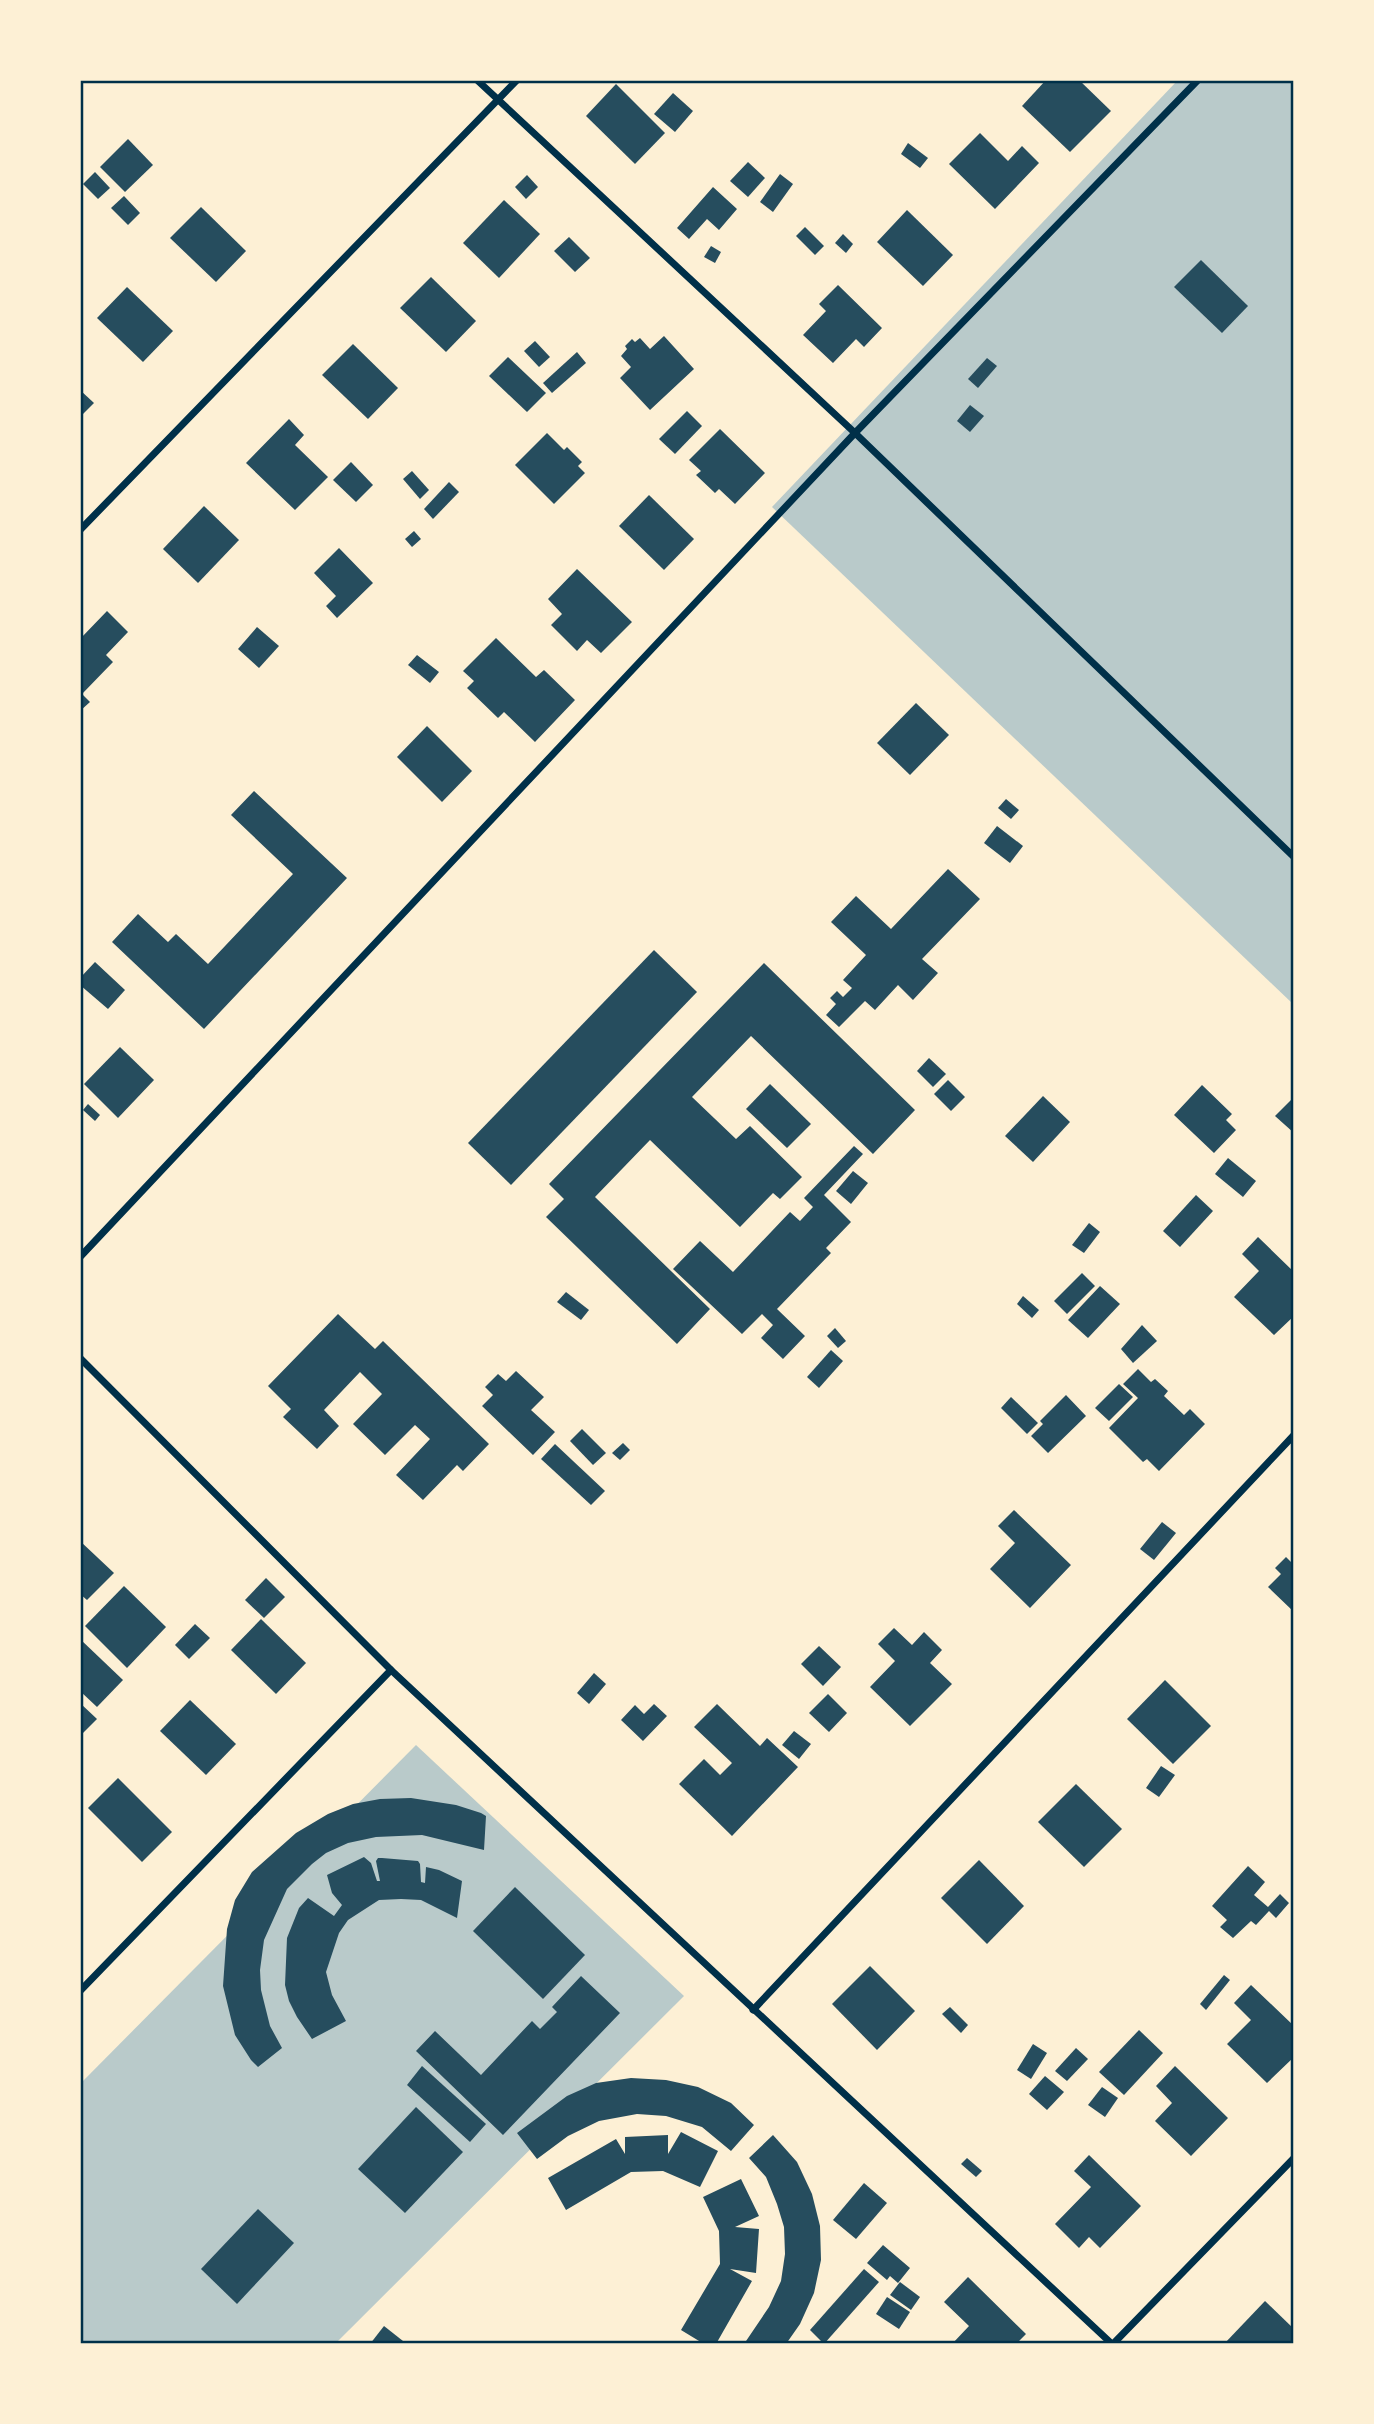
<svg xmlns="http://www.w3.org/2000/svg" width="1374" height="2424" font-family="'Space Grotesk',sans-serif">
  <rect width="100%" height="100%" fill="#fdf0d5"/>
  <g fill="#b9caca">
    <path d="M1177 81H1293V1004L772 507Z"/>
    <path d="M416 1745 684 1996 336 2343 81 2344V2083Z"/>
  </g>
  <g fill="#264d5e">
    <path d="M1046 80H1079L1111 111 1070 152 1022 106Z"/>
    <path d="M616 84 665 133 635 164 586 116Z"/>
    <path d="M673 93 693 111 675 132 654 114Z"/>
    <path d="M980 133 1008 161 1022 146 1039 163 995 209 949 164Z"/>
    <path d="M128 139 153 165 125 192 100 167Z"/>
    <path d="M908 143 928 158 920 168 901 154Z"/>
    <path d="M748 162 765 178 748 197 730 181Z"/>
    <path d="M95 172 110 188 98 199 83 184Z"/>
    <path d="M780 174 793 184 773 212 760 202Z"/>
    <path d="M527 175 538 187 526 199 515 187Z"/>
    <path d="M713 187 737 209 719 230 707 219 689 239 677 228Z"/>
    <path d="M124 196 140 213 128 225 111 208Z"/>
    <path d="M504 200 540 234 499 278 463 243Z"/>
    <path d="M201 207 246 251 216 282 170 238Z"/>
    <path d="M907 210 953 255 923 286 877 242Z"/>
    <path d="M805 227 824 246 815 255 796 236Z"/>
    <path d="M843 234 853 244 846 253 835 243Z"/>
    <path d="M569 237 590 258 575 272 554 251Z"/>
    <path d="M711 246 721 252 715 263 704 257Z"/>
    <path d="M1201 260 1248 306 1222 333 1174 287Z"/>
    <path d="M431 277 476 321 446 352 400 308Z"/>
    <path d="M838 285 882 328 864 347 856 339 833 363 803 335 826 311 819 304Z"/>
    <path d="M127 287 173 331 143 362 97 318Z"/>
    <path d="M664 336 694 369 650 410 620 378 631 367 621 356 627 349 625 346 632 339 635 342 640 338 650 349Z"/>
    <path d="M535 341 550 357 539 367 524 351Z"/>
    <path d="M353 344 398 388 368 419 322 375Z"/>
    <path d="M577 352 586 363 552 393 543 383Z"/>
    <path d="M508 357 546 393 527 412 489 376Z"/>
    <path d="M987 358 997 366 978 388 968 379Z"/>
    <path d="M80 390 94 403 80 417Z"/>
    <path d="M970 405 984 416 970 432 957 421Z"/>
    <path d="M687 411 702 426 675 454 659 439Z"/>
    <path d="M289 419 304 435 295 445 328 477 295 510 246 463Z"/>
    <path d="M720 429 765 473 735 504 719 489 715 493 696 475 701 471 689 460Z"/>
    <path d="M547 433 564 450 567 447 582 462 578 466 585 473 554 504 515 465Z"/>
    <path d="M351 462 373 485 356 502 333 480Z"/>
    <path d="M412 471 429 490 420 499 403 479Z"/>
    <path d="M449 482 459 492 433 519 424 509Z"/>
    <path d="M649 495 694 539 664 570 619 526Z"/>
    <path d="M204 506 239 540 198 583 163 549Z"/>
    <path d="M414 531 421 539 412 547 405 539Z"/>
    <path d="M339 548 373 583 337 618 326 606 336 596 314 573Z"/>
    <path d="M577 569 632 622 601 653 587 640 577 651 551 625 562 614 548 599Z"/>
    <path d="M107 611 128 632 106 655 113 662 82 694 90 702 80 711V639Z"/>
    <path d="M257 627 279 646 259 668 238 649Z"/>
    <path d="M496 638 536 677 544 670 575 700 535 742 504 712 498 718 467 688 474 681 463 671Z"/>
    <path d="M417 655 439 672 430 683 408 665Z"/>
    <path d="M916 703 949 735 910 775 877 743Z"/>
    <path d="M427 726 472 771 442 802 397 757Z"/>
    <path d="M254 791 347 878 204 1029 112 942 138 914 168 942 176 934 208 964 293 874 231 815Z"/>
    <path d="M1006 799 1019 810 1011 819 998 808Z"/>
    <path d="M997 826 1023 846 1010 863 984 843Z"/>
    <path d="M948 869 980 899 922 959 938 973 913 1000 898 985 875 1010 865 1001 839 1027 826 1015 836 1004 830 998 837 991 843 997 852 988 843 980 866 955 831 922 856 896 891 929Z"/>
    <path d="M654 950 697 992 511 1185 468 1143Z"/>
    <path d="M95 962 125 990 108 1009 80 985V978Z"/>
    <path d="M764 963 915 1110 873 1154 751 1036 692 1097 736 1139 750 1126 802 1177 780 1199 773 1193 740 1227 650 1140 595 1197 710 1309 677 1344 546 1217 564 1199 549 1184Z"/>
    <path d="M120 1047 154 1080 118 1118 84 1084Z"/>
    <path d="M929 1058 946 1074 933 1087 917 1071Z"/>
    <path d="M948 1080 965 1097 951 1111 934 1094Z"/>
    <path d="M770 1084 811 1124 787 1148 746 1109Z"/>
    <path d="M1202 1085 1232 1114 1226 1120 1236 1130 1214 1153 1174 1115Z"/>
    <path d="M1043 1096 1070 1122 1033 1162 1005 1136Z"/>
    <path d="M1294 1097V1133L1275 1116Z"/>
    <path d="M88 1104 100 1115 95 1121 83 1110Z"/>
    <path d="M854 1146 863 1154 824 1195 851 1222 826 1248 831 1253 777 1309 805 1336 783 1359 761 1338 773 1325 762 1314 742 1334 673 1269 700 1241 733 1272 790 1212 800 1221 813 1207 804 1198Z"/>
    <path d="M1228 1158 1256 1181 1243 1197 1215 1174Z"/>
    <path d="M853 1171 868 1183 851 1204 836 1191Z"/>
    <path d="M1196 1195 1213 1211 1180 1247 1163 1231Z"/>
    <path d="M1089 1223 1100 1232 1084 1253 1072 1245Z"/>
    <path d="M1258 1237 1294 1272V1316L1274 1335 1234 1297 1259 1271 1242 1254Z"/>
    <path d="M1082 1273 1095 1286 1067 1314 1054 1301Z"/>
    <path d="M1100 1286 1120 1304 1088 1338 1068 1320Z"/>
    <path d="M566 1292 589 1310 581 1320 557 1302Z"/>
    <path d="M1023 1296 1039 1310 1032 1318 1017 1304Z"/>
    <path d="M338 1314 375 1349 383 1341 489 1444 463 1471 457 1465 423 1500 396 1475 430 1439 415 1425 385 1455 353 1424 382 1394 360 1372 324 1410 339 1426 317 1449 283 1417 291 1409 268 1386Z"/>
    <path d="M1142 1325 1157 1341 1133 1363 1121 1349Z"/>
    <path d="M835 1328 846 1341 838 1348 827 1336Z"/>
    <path d="M831 1350 843 1361 819 1388 807 1377Z"/>
    <path d="M1138 1369 1151 1382 1155 1379 1168 1391 1164 1396 1184 1415 1190 1409 1205 1424 1159 1471 1147 1459 1143 1462 1109 1428 1138 1398 1123 1384Z"/>
    <path d="M516 1371 544 1397 531 1410 555 1432 533 1455 482 1406 493 1395 485 1387 498 1374 506 1381Z"/>
    <path d="M1119 1384 1133 1397 1109 1421 1095 1408Z"/>
    <path d="M1066 1395 1086 1416 1048 1453 1031 1436 1043 1424 1040 1421Z"/>
    <path d="M1011 1397 1038 1423 1027 1434 1001 1408Z"/>
    <path d="M582 1429 606 1453 593 1465 570 1441Z"/>
    <path d="M623 1443 630 1450 620 1460 612 1453Z"/>
    <path d="M555 1444 605 1491 591 1505 541 1459Z"/>
    <path d="M1014 1510 1071 1565 1030 1608 990 1569 1015 1543 998 1526Z"/>
    <path d="M1162 1522 1176 1533 1154 1560 1140 1549Z"/>
    <path d="M80 1541 114 1573 87 1600 80 1594Z"/>
    <path d="M1286 1557 1294 1565V1612L1268 1587 1281 1574 1275 1568Z"/>
    <path d="M266 1578 285 1597 264 1618 245 1600Z"/>
    <path d="M124 1586 166 1627 127 1668 85 1626Z"/>
    <path d="M261 1619 306 1663 276 1694 231 1650Z"/>
    <path d="M195 1624 210 1638 189 1659 175 1645Z"/>
    <path d="M894 1628 912 1645 924 1632 942 1650 930 1663 952 1684 910 1726 870 1687 895 1661 878 1644Z"/>
    <path d="M80 1639 123 1680 97 1707 80 1691Z"/>
    <path d="M819 1646 841 1667 823 1686 801 1664Z"/>
    <path d="M594 1673 606 1684 589 1704 577 1693Z"/>
    <path d="M1165 1680 1211 1726 1173 1764 1127 1719Z"/>
    <path d="M828 1694 847 1713 829 1732 809 1713Z"/>
    <path d="M190 1700 236 1744 206 1775 160 1731Z"/>
    <path d="M80 1703 97 1719 80 1736Z"/>
    <path d="M654 1704 667 1716 643 1741 621 1720 635 1705 644 1714Z"/>
    <path d="M717 1704 760 1746 767 1738 798 1767 732 1836 679 1784 704 1759 720 1775 732 1763 694 1727Z"/>
    <path d="M794 1731 811 1744 799 1759 782 1745Z"/>
    <path d="M1161 1766 1175 1775 1159 1797 1146 1788Z"/>
    <path d="M118 1778 172 1832 142 1862 88 1808Z"/>
    <path d="M1076 1784 1122 1829 1084 1867 1038 1822Z"/>
    <path d="M411 1798 456 1805 481 1813 486 1816 484 1850 422 1835 376 1837 348 1843 326 1853 312 1864 287 1889 264 1940 260 1970 261 1990 270 2026 282 2048 258 2067 251 2060 235 2035 223 1986 227 1929 235 1900 252 1872 296 1833 328 1814 353 1804 380 1799Z"/>
    <path d="M364 1857 371 1863 377 1881H380L376 1861 378 1858H382L418 1861 420 1864 421 1882 425 1883 426 1867 439 1870 462 1881 457 1918 421 1900 401 1899 379 1900 348 1920 339 1933 326 1972 332 1995 346 2021 312 2039 297 2017 289 2001 285 1985 287 1938 299 1908 308 1898 334 1916 342 1905 332 1893 327 1875Z"/>
    <path d="M979 1860 1024 1906 987 1944 941 1898Z"/>
    <path d="M1248 1866 1265 1882 1254 1895 1268 1907 1280 1894 1289 1903 1276 1918 1269 1911 1256 1925 1251 1921 1233 1938 1220 1927 1227 1920 1212 1906Z"/>
    <path d="M515 1887 585 1955 543 1999 473 1931Z"/>
    <path d="M870 1966 915 2011 877 2050 832 2004Z"/>
    <path d="M1224 1975 1230 1980 1206 2010 1200 2004Z"/>
    <path d="M581 1976 620 2013 503 2135 416 2051 435 2031 481 2075 532 2021 540 2029 557 2012 552 2007Z"/>
    <path d="M1251 1985 1294 2026V2057L1267 2083 1227 2044 1251 2020 1234 2003Z"/>
    <path d="M950 2007 968 2025 961 2033 942 2014Z"/>
    <path d="M1139 2030 1163 2053 1124 2095 1099 2072Z"/>
    <path d="M1033 2044 1047 2053 1031 2079 1017 2070Z"/>
    <path d="M1076 2048 1088 2059 1067 2081 1055 2071Z"/>
    <path d="M422 2066 486 2124 470 2142 407 2085Z"/>
    <path d="M1175 2066 1228 2118 1191 2156 1155 2121 1172 2103 1156 2086Z"/>
    <path d="M1045 2076 1064 2092 1047 2110 1029 2094Z"/>
    <path d="M631 2078 666 2080 698 2087 731 2103 754 2125 731 2151 702 2127 666 2116 637 2114 599 2121 568 2136 537 2159 517 2133 567 2096 596 2083Z"/>
    <path d="M1102 2087 1118 2098 1105 2117 1088 2105Z"/>
    <path d="M416 2107 463 2152 405 2213 358 2169Z"/>
    <path d="M681 2132 718 2151 700 2187 663 2171 631 2172 566 2210 548 2178 616 2139 625 2154V2137L668 2135V2154Z"/>
    <path d="M773 2135 797 2162 812 2194 820 2226 821 2260 814 2293 800 2324 786 2344H744L769 2307 781 2281 785 2254 784 2227 777 2204 766 2177 749 2158Z"/>
    <path d="M1089 2155 1141 2206 1100 2248 1089 2237 1079 2248 1055 2224 1091 2187 1074 2171Z"/>
    <path d="M967 2158 982 2171 976 2177 961 2164Z"/>
    <path d="M741 2179 759 2216 735 2227 759 2229 756 2273 730 2269 752 2281 716 2344H704L681 2330 720 2264 719 2231 703 2197Z"/>
    <path d="M864 2183 887 2203 856 2239 833 2220Z"/>
    <path d="M258 2209 294 2243 237 2304 201 2269Z"/>
    <path d="M883 2245 910 2268 898 2283 890 2276 887 2280 867 2263Z"/>
    <path d="M864 2269 879 2282 824 2344 810 2330Z"/>
    <path d="M968 2277 1026 2334 1016 2344H952L969 2326 944 2302Z"/>
    <path d="M900 2282 920 2297 911 2310 890 2295Z"/>
    <path d="M887 2297 910 2312 899 2329 876 2314Z"/>
    <path d="M1265 2301 1294 2329V2344H1224Z"/>
    <path d="M384 2326 403 2341 401 2344H370Z"/>
  </g>
  <g fill="none" stroke-linecap="round" stroke-linejoin="round">
    <g stroke="#003049" stroke-width="7">
      <path d="M477 80 855 433 1294 857"/>
      <path d="M80 530 517 80"/>
      <path d="M80 1257 855 433 1198 80"/>
      <path d="M80 1358 391 1670 1112 2344"/>
      <path d="M80 1991 391 1670"/>
      <path d="M753 2010 1294 1435"/>
      <path d="M1113 2344 1294 2158"/>
    </g>
  </g>
  <rect width="1374" height="2424" fill="none" stroke="#fdf0d5" stroke-width="164"/>
  <rect x="82" y="82" width="1210" height="2260" fill="none" stroke="#003049" stroke-width="2.5"/>
</svg>
